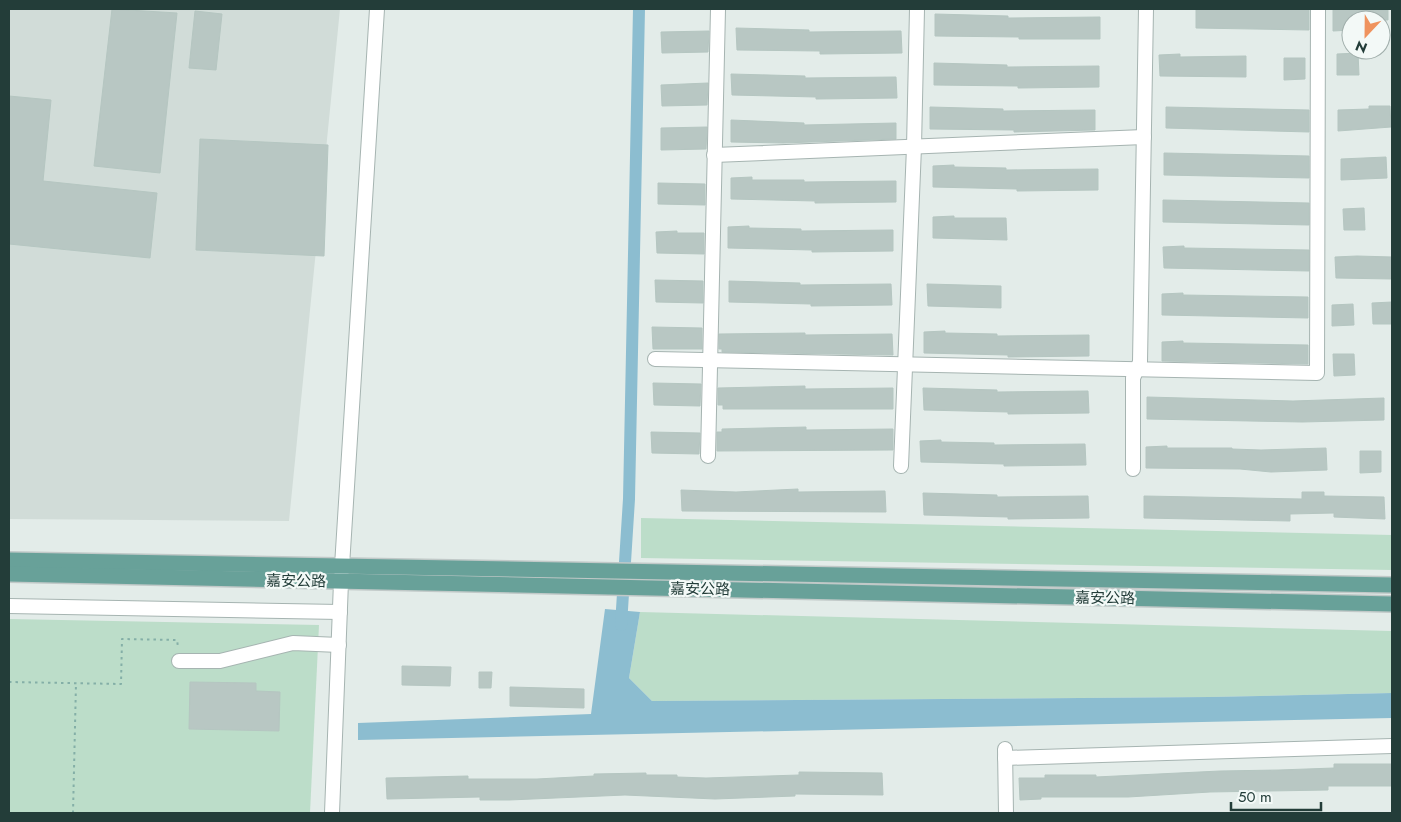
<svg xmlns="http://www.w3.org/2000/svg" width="1401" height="822" font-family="Jost,'Noto Sans SC',sans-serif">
  <rect width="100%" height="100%" fill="#e3ece9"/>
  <path fill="#d1dcd8" d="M9 9H340L289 521 9 519Z"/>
  <g fill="#bcddc9">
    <path d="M641 518 1392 535V570L641 558Z"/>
    <path d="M640 612 1392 631V693L1210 697 652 701 629 678Z"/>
    <path d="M9 619 319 625 310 813H9Z"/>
  </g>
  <path fill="#8cbdd0" d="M605 609 640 612 629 678 652 701 1210 697 1392 693V718L358 740V723L591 714Z"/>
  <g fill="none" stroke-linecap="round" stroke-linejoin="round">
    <path stroke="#8cbdd0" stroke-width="12" d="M621 625 629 499 639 9"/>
  </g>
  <g fill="#b8c7c3" stroke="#b5c6c1">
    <path d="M112 9 177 13 160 173 94 166Z"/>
    <path d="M1196 9H1309V30L1196 28Z"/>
    <path d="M1333 9 1388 10V20H1351V30L1333 31Z"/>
    <path d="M195 11 222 14 216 70 189 68Z"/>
    <path d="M935 14 1008 16V18L1100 17V39H1019V37L935 36Z"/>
    <path d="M736 28 809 30V32L901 31 902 53 820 54V51L737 50Z"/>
    <path d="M709 31 708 52 662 53 661 32Z"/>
    <path d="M1358 53 1359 75H1337V54Z"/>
    <path d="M1180 54V57L1246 56V77L1160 76 1159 55Z"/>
    <path d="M1284 58H1305V79L1284 80Z"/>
    <path d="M934 63 1007 65V67L1099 66V87L1018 88V86L934 85Z"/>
    <path d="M731 74 805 76V78L896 77 897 98 816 99V97L732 95Z"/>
    <path d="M708 83 707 105 662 106 661 85Z"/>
    <path d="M9 96 51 100 43 181 157 193 150 258 9 244Z"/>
    <path d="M1369 106H1390L1391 127 1338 131V110L1369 109Z"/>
    <path d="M930 107 1003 109V111L1095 110V130L1014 132V130L930 129Z"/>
    <path d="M1166 107 1309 110V132L1166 128Z"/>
    <path d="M731 120 804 123V125L896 123V139L783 143 731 142Z"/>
    <path d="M707 127 706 149 661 150V128Z"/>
    <path d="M200 139 328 145 324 256 196 250Z"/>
    <path d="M1164 153 1309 156V178L1164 175Z"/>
    <path d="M1386 157 1387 178 1341 180V159Z"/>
    <path d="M954 165V167L1006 168V170L1098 169V190L1017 191V189L933 187V166Z"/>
    <path d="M752 177V180H804V182L896 181V202L815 203V201L731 199V178Z"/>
    <path d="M658 183 705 184V205L658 204Z"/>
    <path d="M1163 200 1309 203V225L1163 222Z"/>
    <path d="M1364 208 1365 230H1344L1343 209Z"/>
    <path d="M954 216V218H1006L1007 240 933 238V217Z"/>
    <path d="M749 226V228L801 229V231L893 230V251L812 252V250L728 248V227Z"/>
    <path d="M677 231V233H704V254L657 253 656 232Z"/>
    <path d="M1184 246V248L1309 250V271L1164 268 1163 247Z"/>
    <path d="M1357 256 1392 257V279L1336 278 1335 257Z"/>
    <path d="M655 280 703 281V303L656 302Z"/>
    <path d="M729 281 800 283V285L891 284 892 305 811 306V304L729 302Z"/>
    <path d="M927 284 1001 286V308L928 306Z"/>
    <path d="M1183 293V295L1308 297V318L1162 315V294Z"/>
    <path d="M1392 302V324H1373L1372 303Z"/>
    <path d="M1353 304 1354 325 1332 326V305Z"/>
    <path d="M652 327 702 328V349H653Z"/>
    <path d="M945 331V333L997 334V336L1089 335V356L1008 357V355L924 353V332Z"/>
    <path d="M805 333V335L892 334 893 355 722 352V349H719V334Z"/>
    <path d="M1183 341V343L1308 345V364L1162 361V342Z"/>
    <path d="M1333 354H1354L1355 375 1334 376Z"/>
    <path d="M653 383 701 384 700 406 654 405Z"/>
    <path d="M805 386V389L893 388V409H723V405H718V388Z"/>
    <path d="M923 388 997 390V392L1088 391 1089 413 1008 414V412L924 410Z"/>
    <path d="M1147 397 1293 401 1384 398V420L1302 422 1147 419Z"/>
    <path d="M806 427V430L893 429V450L717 451V432H722V429Z"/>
    <path d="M651 432 700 433 699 454 652 453Z"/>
    <path d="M941 440V442L994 443V445L1085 444 1086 465 1004 466V464L921 462 920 441Z"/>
    <path d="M1167 446V448H1232V449L1261 450 1326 448 1327 470 1271 472 1240 469 1146 468V447Z"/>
    <path d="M1360 451H1381V472L1360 473Z"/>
    <path d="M798 489V492L885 491 886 512 682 511 681 490 736 492Z"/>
    <path d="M1302 492H1324V496L1384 497 1385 519 1334 517V513L1290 514V521L1144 518V496L1302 499Z"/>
    <path d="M923 493 997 495V497L1088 496 1089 518 1008 519V517L924 515Z"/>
    <path d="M402 666 451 667 450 686 402 685Z"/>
    <path d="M479 672H492L491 688H479Z"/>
    <path d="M190 682 256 683V691L280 692 279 731 189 729Z"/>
    <path d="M510 687 584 689V708L510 706Z"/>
    <path d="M1334 764H1392V786H1328V790L1210 792 1128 797H1041V799L1020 800 1019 778H1045V775H1096V777L1220 771 1279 770 1334 768Z"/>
    <path d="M799 772 882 773 883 795 795 794V796L715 799 625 795 509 800H480V797L387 799 386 778 468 776V779H537L594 776V774L646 773V775H677V777L706 778 799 775Z"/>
  </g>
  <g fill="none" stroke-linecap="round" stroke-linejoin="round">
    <g stroke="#a6b4b1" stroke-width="16">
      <g id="minor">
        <path d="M714 155 1144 137"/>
        <path d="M655 359 1317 373 1318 9"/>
        <path d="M708 456 718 9"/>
        <path d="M901 466 914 147 917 9"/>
        <path d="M1133 469V378L1140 362 1146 9"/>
        <path d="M9 606 340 612"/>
        <path d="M179 661H220L293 643 339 645"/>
        <path d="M1005 749 1006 813"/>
        <path d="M1005 758 1392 746"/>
        <path d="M332 813 341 582 377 9"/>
      </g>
    </g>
    <g stroke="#c1c9c8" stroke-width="18">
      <g id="major">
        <path d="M9 560 1392 585"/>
        <path d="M9 574 1392 604"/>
      </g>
    </g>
    <g stroke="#84afa7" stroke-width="2" stroke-dasharray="2.5 4" stroke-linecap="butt">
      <path d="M9 682 121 684 122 639 177 640 178 647"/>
      <path d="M73 813 76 683"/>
    </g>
    <use href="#minor" stroke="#fff" stroke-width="14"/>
    <use href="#major" stroke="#68a199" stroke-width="15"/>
  </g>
  <g text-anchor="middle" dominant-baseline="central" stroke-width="4.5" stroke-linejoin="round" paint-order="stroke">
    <g font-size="15" fill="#233d39" stroke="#f3f9f7">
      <text transform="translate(296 581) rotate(1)">嘉安公路</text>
      <text transform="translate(700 589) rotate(1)">嘉安公路</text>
      <text transform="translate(1105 598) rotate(1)">嘉安公路</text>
    </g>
  </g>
  <rect width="1401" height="822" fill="none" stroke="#233d39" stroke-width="20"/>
  <g transform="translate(1366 35) rotate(202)"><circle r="24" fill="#f3f9f7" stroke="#a0aeab"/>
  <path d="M0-4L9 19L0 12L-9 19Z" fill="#ef935e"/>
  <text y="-8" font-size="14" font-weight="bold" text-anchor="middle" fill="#233d39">N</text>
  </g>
  <path d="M1231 802v8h90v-8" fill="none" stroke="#233d39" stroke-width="2.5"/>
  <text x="1238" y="802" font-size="15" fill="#233d39" stroke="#f3f9f7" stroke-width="4" paint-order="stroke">50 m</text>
</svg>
